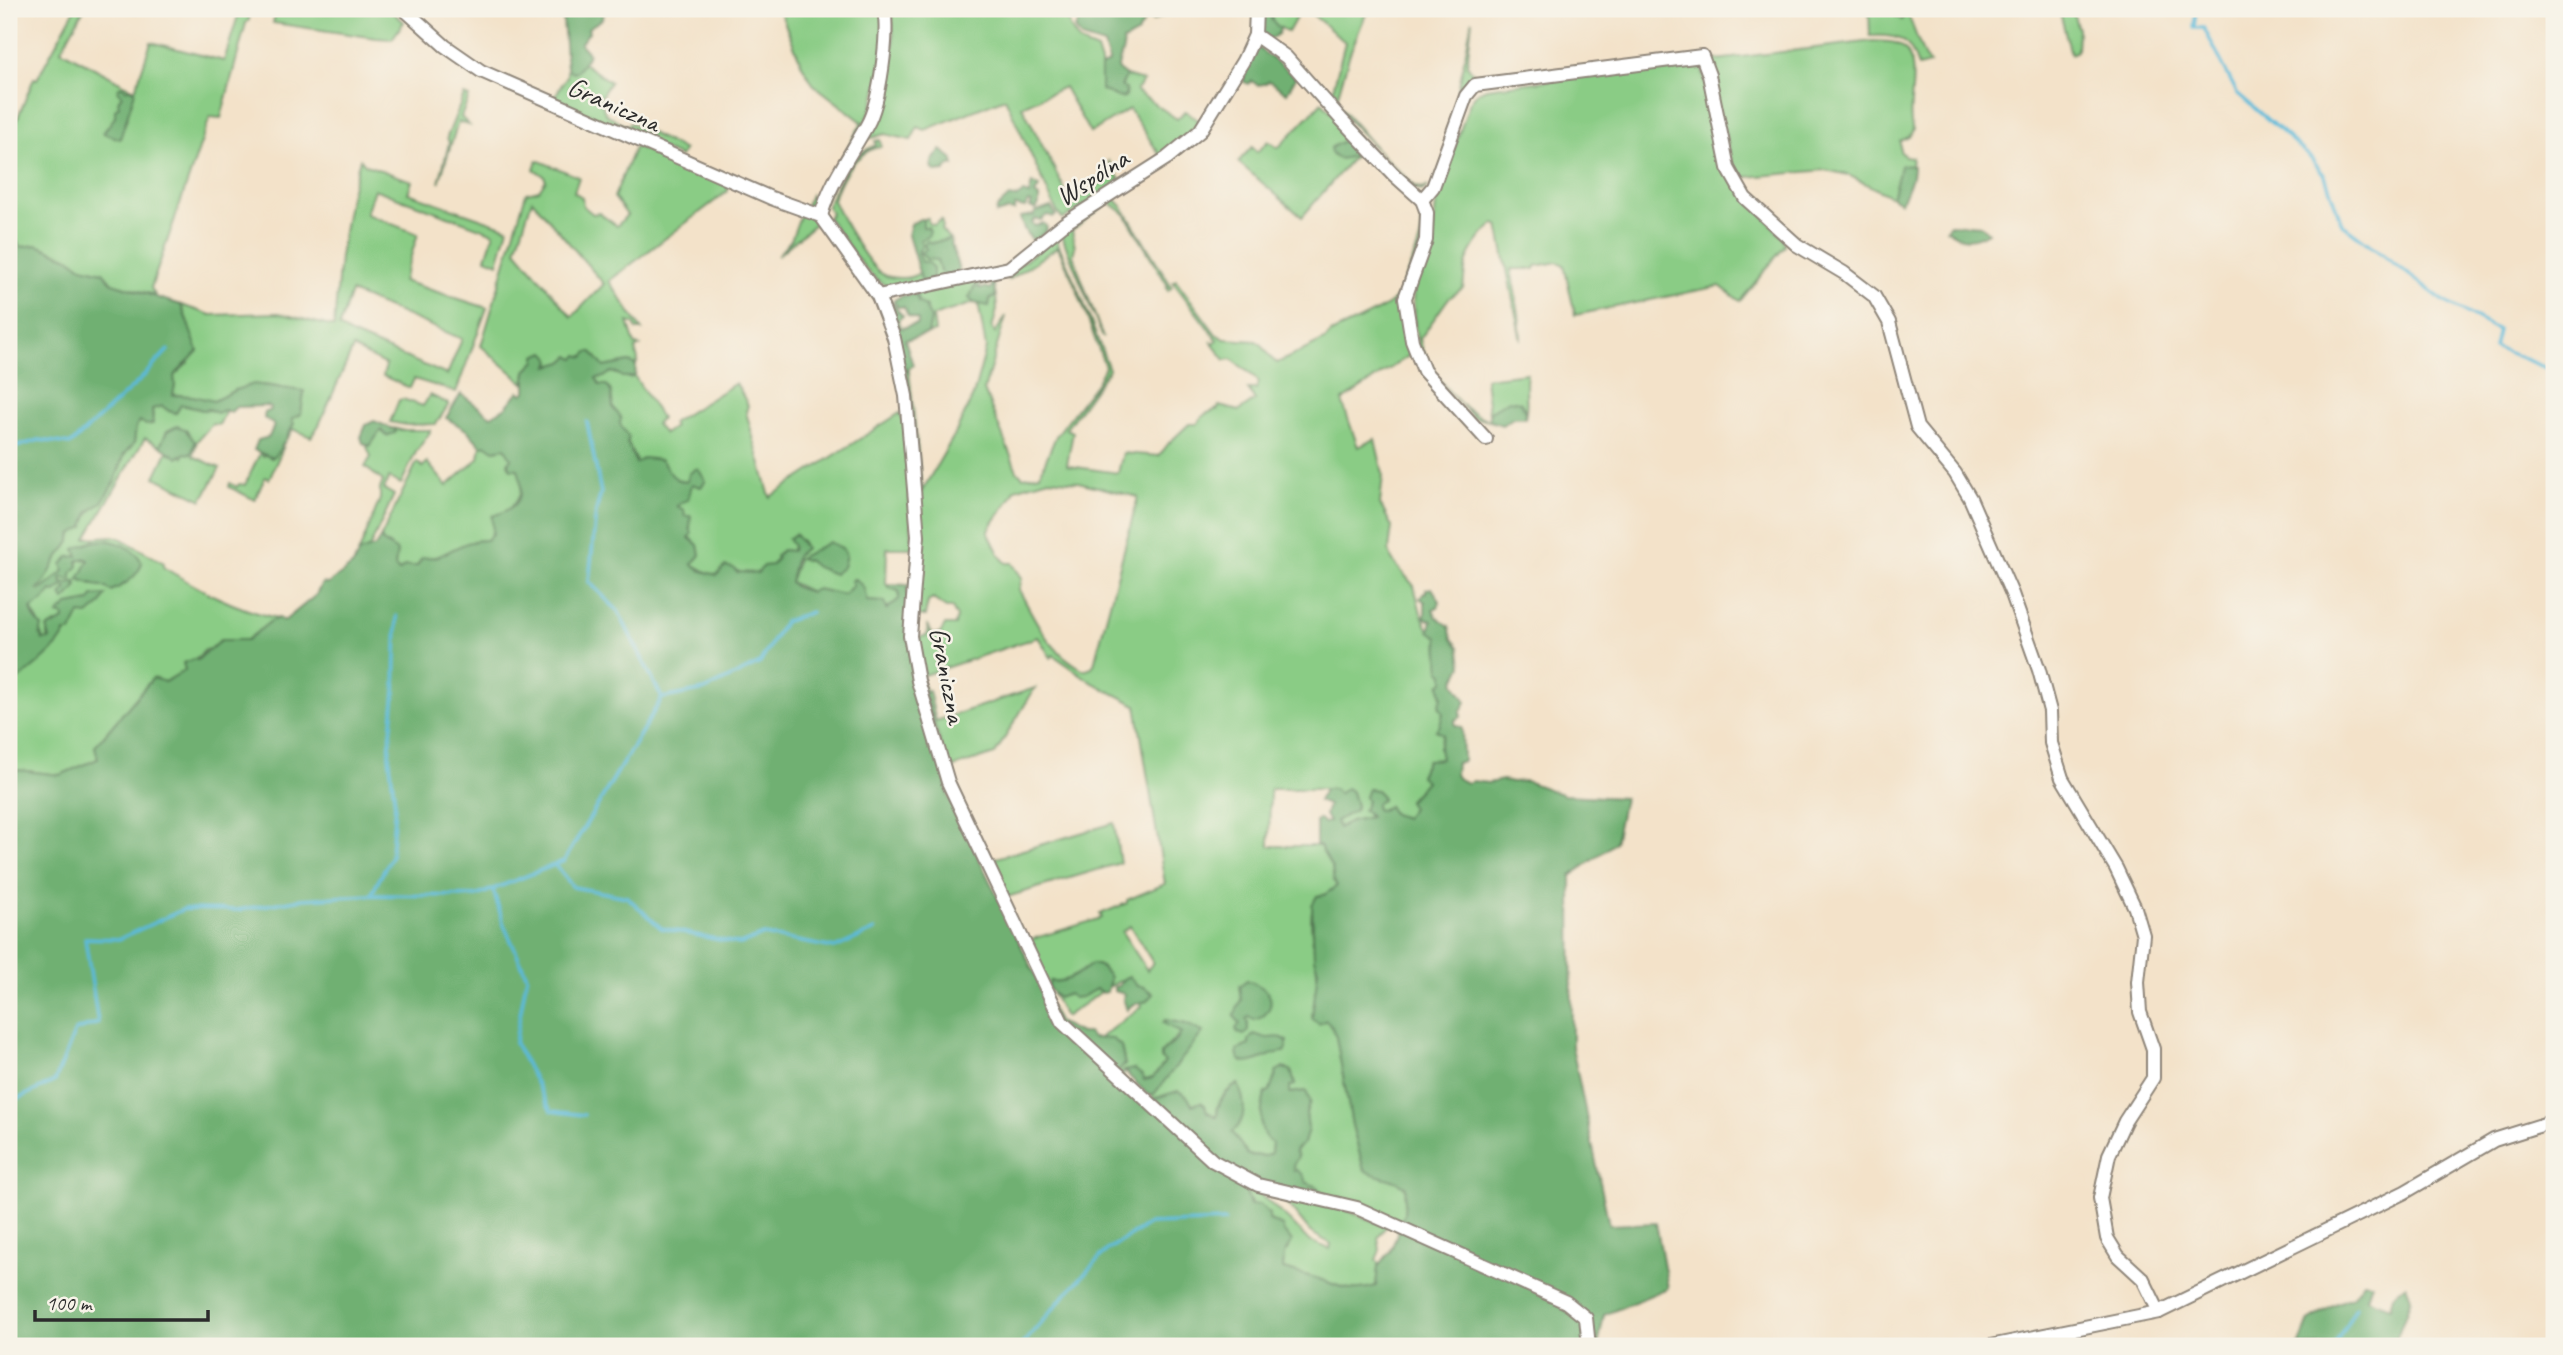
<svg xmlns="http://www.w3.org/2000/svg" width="2563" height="1355" font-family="Caveat,sans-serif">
  <rect width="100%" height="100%" fill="#f7f3e8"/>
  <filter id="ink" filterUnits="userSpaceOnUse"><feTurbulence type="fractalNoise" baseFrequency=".0143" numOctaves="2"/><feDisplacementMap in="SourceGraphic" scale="14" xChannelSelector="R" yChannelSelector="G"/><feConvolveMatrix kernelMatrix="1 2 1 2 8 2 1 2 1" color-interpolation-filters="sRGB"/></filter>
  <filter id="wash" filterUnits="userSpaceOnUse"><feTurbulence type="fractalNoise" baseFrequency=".00686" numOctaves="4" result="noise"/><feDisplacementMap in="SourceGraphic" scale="28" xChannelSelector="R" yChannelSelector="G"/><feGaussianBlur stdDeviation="1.57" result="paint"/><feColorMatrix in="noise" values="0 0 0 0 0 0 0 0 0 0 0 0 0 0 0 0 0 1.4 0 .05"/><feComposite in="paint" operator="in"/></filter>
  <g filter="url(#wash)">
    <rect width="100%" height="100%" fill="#f3e2c9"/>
    <g fill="#8acc85" stroke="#5a7c58" stroke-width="2" fill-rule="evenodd">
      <path d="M75 9H84L61 50 135 90 151 42 224 61 240 9H250L249 20 246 23 221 118 210 117 151 288 155 295 112 283 103 272 82 267 69 258 37 245 21 247 12 235H9V139L34 78 37 79Z"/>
      <path d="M276 9H389L404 22 392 39 376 38 273 23Z"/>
      <path d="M779 9H882C889 41 878 101 862 130 855 143 846 154 839 167 832 180 828 199 817 210L806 205 811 195 813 201 820 203 831 179 862 122 813 84 802 65Z"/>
      <path d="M891 9H1065L1071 29 1080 43 1097 50 1101 63 1102 90 1112 93 1121 87 1126 76 1143 81 1136 91 1177 119 1185 111 1201 122 1204 119 1162 158 1129 109 1090 133 1064 87 1022 106 1069 198 1078 199 1107 179 1109 162 1122 183 1063 219 1057 212 1005 98 925 130 918 127 911 140 885 134 863 140C887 104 899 52 891 9Z"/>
      <path d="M1270 9H1301L1288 32 1273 23Z"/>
      <path d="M1306 9H1368L1350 53 1336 102 1380 153 1416 187 1423 189 1428 186 1423 191 1415 189 1330 101 1345 42Z"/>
      <path d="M1869 9H1885L1902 20 1903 18 1900 9H1906L1924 56 1930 64 1918 67C1910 39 1899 34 1870 36Z"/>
      <path d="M2059 9H2072L2078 29 2077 51 2071 54Z"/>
      <path d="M1472 20 1467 65 1473 72 1472 81 1452 121Z"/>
      <path d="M1873 41C1880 42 1889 41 1895 43 1928 55 1903 107 1913 130L1909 137 1900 141V151L1905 156 1912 157 1911 166H1901L1892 197 1848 175 1826 170 1736 178 1707 61Z"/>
      <path d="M1696 62 1702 69 1727 172 1783 238 1785 246 1740 301 1720 286 1575 315 1564 265 1558 262 1536 266 1535 269H1511L1519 314 1521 340 1498 225 1494 224C1481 235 1467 253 1465 270 1464 276 1464 282 1463 288L1448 299 1420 339C1424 364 1453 402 1475 414 1480 417 1486 418 1490 421L1473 417 1429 370 1418 350 1414 318 1413 292 1432 237 1437 197 1470 102 1478 92 1486 88Z"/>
      <path d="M583 63 610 82 600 98 605 113 626 126 631 123 684 150 680 157 552 101 567 76V68L577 71Z"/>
      <path d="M464 95 469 97 461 117 469 125 458 122 439 183 449 143 447 137Z"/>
      <path d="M1322 102 1418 202C1438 240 1407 262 1403 298 1401 315 1408 336 1413 353L1342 401 1358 447 1375 439 1383 474 1380 504 1392 527 1389 550 1392 560 1414 586 1421 613 1429 631 1438 637 1440 670 1444 673V683L1440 685 1442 698 1439 705 1443 713 1440 725 1436 730 1443 734 1439 748 1442 760H1427L1420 775 1427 781 1408 801 1413 808 1405 818 1393 814 1388 806 1380 811 1375 809 1376 803 1382 800 1381 795 1376 790 1368 789 1365 797 1367 802 1364 810 1370 817 1351 821 1337 828 1336 821 1355 810 1356 806 1352 792 1346 789 1339 795 1335 790 1328 789H1270L1269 846H1320C1323 855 1329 860 1332 868 1335 876 1332 880 1337 886L1324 895 1317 896C1304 918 1316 949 1317 973 1318 988 1313 1003 1312 1018L1319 1024 1325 1020 1331 1025 1336 1037 1352 1125 1364 1170C1377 1178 1396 1177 1406 1188L1404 1214 1400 1225 1363 1207 1317 1195 1320 1194V1190L1305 1182 1303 1175 1297 1171H1294L1293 1165 1298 1157 1295 1150 1304 1143 1308 1129 1306 1113 1310 1102 1306 1091 1290 1093V1086L1295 1085 1291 1070 1282 1068 1277 1071 1270 1091 1265 1093C1262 1110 1255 1133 1272 1143L1271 1153 1266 1156 1248 1155 1231 1131C1248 1122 1244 1099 1238 1084 1225 1091 1216 1102 1217 1117L1207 1112 1205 1105 1201 1103 1192 1105 1187 1096 1178 1091 1154 1099 1151 1095 1154 1094 1202 1032 1186 1024 1165 1020 1164 1023 1181 1033 1161 1053V1059L1166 1062 1150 1081 1144 1080 1143 1076 1134 1069 1124 1071 1123 1076 1118 1071 1125 1065 1121 1046 1113 1039H1098L1142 1006 1140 1002 1147 1001 1152 993 1144 987 1137 986 1129 976 1109 987 1110 977 1100 966 1092 964C1080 973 1065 984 1051 981L1048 988 1025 941 1102 918 1100 914 1127 903V900L1165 884 1136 705 1093 683 1053 655 1051 658 1038 637 924 675 918 638 928 635 927 625 932 634H940L945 625H955L957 617 952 608H946L933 599 928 602 925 616H917L914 611C927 532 914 451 906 372L909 371 922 491 955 434 973 396 986 348 978 302 989 306 990 300 996 296 997 310 992 328 995 333 1006 316 984 390 1017 471 1023 477 1040 474 1056 436 1097 382 1105 367 1076 287 1058 247 1008 280 1007 274 1054 239 1057 241 1083 301 1109 369 1066 429 1073 432 1067 465 1069 466 1118 473 1123 453 1159 456 1169 443 1189 424H1197L1205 414 1218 409 1219 406 1239 411 1255 400 1248 389H1256L1259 382C1255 377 1237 363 1231 359L1225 360 1211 341 1214 343 1217 340 1173 282 1176 280 1216 334 1225 339 1256 341 1262 345 1272 359 1277 363 1325 340 1331 333C1348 324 1383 311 1395 299 1401 293 1403 281 1407 274 1416 250 1429 231 1417 205L1361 148 1302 217 1238 162 1252 147 1257 152 1268 141 1278 148ZM1049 479 1078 482 1138 497 1094 664 1092 667 1084 670C1047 649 1039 626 1019 590L1022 578 1012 563H1006L1000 556 988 532C995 517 1012 500 1015 489ZM1130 926 1153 963 1147 970 1122 932Z"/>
      <path d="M880 140 881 146C854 153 842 175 833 200 840 216 867 265 882 274 892 279 910 280 919 273L921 279C922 264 919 259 919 248 918 237 924 229 923 219L928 218V223L934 225 941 220 943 227 941 230 950 239 932 243 933 258 937 260 940 272 959 271 961 276 892 288C867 280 844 239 828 218L831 213 827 206 850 158 876 145 875 141Z"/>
      <path d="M635 146 727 185 728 191 609 281 642 330H637L634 324 628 322 635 345 640 346 635 349 638 360 636 365 629 362 604 367 592 352 575 360 570 356 563 362 548 367 551 361 545 353 536 356V361L526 371 524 383 481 346 526 193 539 190 546 180 544 176 534 169 537 160 579 177 574 192 582 197 583 206 593 214 599 213 617 226 627 215 614 197ZM532 200 604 284 572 317 516 250Z"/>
      <path d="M360 159 366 165 412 181 408 193 508 228 498 263 486 258 494 233 374 189 366 214 418 234 403 281 487 308 456 392 414 379 410 388 383 376 386 365 353 348 319 425 311 437 293 429 287 439 292 419 301 414 304 391 265 385 235 390 214 401 172 394 175 385 174 376 189 362V325L181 305 211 315 279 313 334 327 340 256 350 196ZM351 292 462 339 447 375 351 334 339 327Z"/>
      <path d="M1114 198 1122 206 1172 287 1168 291 1166 288 1168 286 1125 214 1109 202 1072 230 1075 247 1073 255 1103 338 1061 234 1087 213Z"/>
      <path d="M801 213 817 219 816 223 777 256 791 240Z"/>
      <path d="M985 278 986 283 973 288V293L969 298 974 303 933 316 935 332 928 334 931 319 925 306 918 302 916 294Z"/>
      <path d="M611 372 628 378 635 377 661 418 656 424 664 434 674 427 672 423 736 383 748 405 746 412 770 497 900 413 904 422 913 548H887L886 584 889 588 899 591V599L890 608 877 602 867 601 856 579H853L854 585 844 595 817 589 811 592 790 582 797 562 796 556 805 548 801 540 793 545 792 551 782 550 778 553C776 571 746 580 733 568L714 576 692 564 700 555 698 545 689 536 690 517 684 516 677 506 688 499 692 484 689 480 687 482C675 481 667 474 664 463L641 460 637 463 613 408 611 391 600 385 596 378 604 377Z"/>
      <path d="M1527 373C1524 389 1529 402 1525 418V410L1497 407 1489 412 1485 378Z"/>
      <path d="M430 395 449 404 436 424 406 425 390 422 399 400 403 399 423 406Z"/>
      <path d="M181 405 203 410 226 411 219 425 212 424 197 441 193 456 220 468 202 500 155 477 167 452 181 455 195 442 185 429 164 438 160 446 145 438 86 538 113 536 120 538 164 563 163 567C199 589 236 610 278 618L271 621 247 640H220L211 649 205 650 185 670 165 682 153 678 95 746 98 759 60 775 18 770 9 774V686L54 649 90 601 75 605 59 614 65 616 64 620 47 635 50 640 43 641 38 621 31 609C41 600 49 591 63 586L67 588 68 597 77 586 73 581 69 584 62 583 61 579 63 577 72 578V573L80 559 89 560 86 581 94 585 116 589 127 582 113 542 94 541 76 549 78 556 61 574 41 591 38 589C47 578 50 570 57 559 63 549 70 547 72 534L85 522 90 512 115 481 125 454 134 443 136 426 141 421 153 416 152 409 162 406 169 411 176 413Z"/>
      <path d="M393 428 401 430H430V432L416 452 401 484 389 478 384 489 394 495 369 549 359 552 380 499V489L383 481 365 467 371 457 367 447 381 429 390 434 396 430Z"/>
      <path d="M487 445 497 450 505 447 512 458 508 463 511 469H518C533 495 507 508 495 526 492 531 492 535 487 540 468 539 455 549 439 556 434 558 427 557 422 558L417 566H405L399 571 395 567 390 545 383 542 381 537 417 462 423 467 427 462 447 486 479 458 481 446Z"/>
      <path d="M283 448 269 479 265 477 255 500 229 487 230 483 237 487 239 484 245 485 260 453 263 456Z"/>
      <path d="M1035 688 995 754 948 769 925 692 929 691 936 721Z"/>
      <path d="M1114 823 1120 863 1007 897 989 860Z"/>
      <path d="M1096 989 1101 992 1065 1017 1053 995 1064 996 1068 994 1082 997Z"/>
      <path d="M1245 1181 1289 1220 1309 1241 1330 1249 1331 1244 1310 1232 1285 1201 1288 1195 1340 1208 1386 1226 1378 1238 1380 1250 1376 1260 1380 1263 1378 1267 1376 1286C1347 1294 1341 1286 1316 1278 1306 1275 1294 1272 1283 1269L1284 1254 1292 1242 1284 1232 1282 1226C1260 1216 1249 1207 1243 1183Z"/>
    </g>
    <g fill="#6fb072" stroke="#4d6e4e" stroke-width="2">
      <path d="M562 9H606L601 20 588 28 589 32 580 44 589 54 577 71 573 72 567 68Z"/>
      <path d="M1073 9H1167V14L1153 21 1146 18 1138 33 1123 41C1126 50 1117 61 1118 70L1126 76 1121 86 1126 89 1125 97 1120 98 1101 90V67L1109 62 1104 45 1081 38 1075 28 1078 24Z"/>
      <path d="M1259 9H1270L1272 12 1271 19 1280 29 1278 34 1270 39 1261 33Z"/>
      <path d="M1256 46 1296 77 1287 93 1269 81 1264 84 1257 85 1252 81 1248 84 1243 81Z"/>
      <path d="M123 86 125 89H131L135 92 120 139 103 133 115 117V109L119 106 118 101 122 95 118 91 119 87Z"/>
      <path d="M1341 142H1351L1355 145 1352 156C1341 160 1332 161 1330 148Z"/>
      <path d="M941 150 952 158 954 165H950L945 171 936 172 932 168V161Z"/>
      <path d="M1901 165 1913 166C1913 178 1907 193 1901 202L1892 197Z"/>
      <path d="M1032 183 1039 187 1035 194 1039 197V204L1036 210 1030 207 1032 203 1028 202 1025 208 1015 206 1014 211 1009 210 996 214 997 208 1009 197 1015 198 1023 193 1029 195Z"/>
      <path d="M1051 207 1056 215 1054 217 1047 215 1041 220 1035 219 1032 223 1035 226 1043 223 1046 225 1047 230 1035 241C1027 237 1021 225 1020 217L1034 215 1036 212Z"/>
      <path d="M920 219H923V227H928L930 231 928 237 920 240 923 245 918 252 922 262H928L933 268V277L925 282 921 279 908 235 911 224Z"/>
      <path d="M1950 224 1982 226 1988 232C1972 242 1961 241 1946 229Z"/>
      <path d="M9 235H12L21 247 37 245 69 258 82 267 103 272 112 283 181 305 198 351 174 376 175 385 173 395 193 396 214 401 235 390 254 384 304 391 301 414 292 419 294 424C286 436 284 448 272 458L254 450 258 440 269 437 274 425 264 418 265 412 270 411 271 408 267 406 236 407 231 412 224 410 217 413 209 409 203 410 184 405H181L176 413 169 411 162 406 152 409 153 424 146 425 140 421 136 426 134 443 124 454 115 481 102 502 89 512 84 527 72 534C70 547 63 549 57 559 50 570 48 580 38 589L41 590 61 574 64 571 62 564 69 557 78 556 75 549C83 546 90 542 97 541 114 538 136 548 142 563 138 577 124 585 111 591 102 584 90 584 79 579L89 560 85 558 77 561 78 566 72 573V578L69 580 63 577 61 579 62 583 69 584 77 581 74 591 64 600 61 595 67 588 63 586 56 592 51 591 43 601 31 609 34 617 42 627 40 634 43 640 50 639 47 628 64 620V616L58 614 68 605 90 601 93 596 106 595 100 605 88 615 80 614 71 632H65C61 648 24 676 9 686Z"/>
      <path d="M950 239 959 271 951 273 950 276 940 272 937 260 926 259 921 253 926 249 924 245 927 241 932 243Z"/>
      <path d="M993 280 996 296 990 299 989 306 974 303 969 298 975 286 982 289 986 287 990 289 992 287 990 281Z"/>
      <path d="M916 294 918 302 925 306 931 319 928 334 905 340 913 365 906 372 885 313 889 303H891L903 316 898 320 901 328 918 324V320L908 316 904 307H898L893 301 901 296Z"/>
      <path d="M545 352 549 356 551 361 549 366 563 362 570 356 575 359 578 355 584 357 588 352H592L604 367 629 362 636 365 635 377H622L617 373 611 372 604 377 596 378 600 385H607L611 392 613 408 621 417 620 424 629 438 627 442 636 463 644 458 661 460C669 470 672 481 687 482L689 474 695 469H698L706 481 701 487 692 484 688 499 677 506 684 510 685 516H691L690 528 692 533 689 538 698 545 700 555 692 564 702 571 717 575 725 566 733 568 737 572 758 573 763 566 772 565 777 559 776 556 782 550 792 551 793 546 788 539 795 534 805 548 796 556 790 582 795 587 810 592 817 589 844 595 853 585 851 581 856 579 864 588 867 601 884 602 887 609 899 599V591L889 588 888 584 909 585 907 591 909 594 907 613 949 797 1058 1022 1080 1033H1088L1092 1038 1113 1039 1121 1046 1125 1065 1115 1073 1149 1105 1155 1098 1178 1091 1187 1096 1192 1105 1201 1102 1205 1105 1207 1112 1217 1117C1217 1102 1225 1092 1238 1084 1245 1099 1248 1121 1232 1132L1248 1155 1266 1156 1271 1153 1272 1143C1255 1133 1262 1110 1265 1093L1270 1091 1277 1071 1282 1068 1291 1070 1295 1085 1290 1086V1093L1306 1091 1310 1102 1306 1113 1308 1129 1304 1143 1295 1150 1298 1157 1293 1165 1294 1171 1297 1170 1303 1175 1306 1182 1317 1187 1320 1194 1243 1183 1250 1205 1260 1204 1269 1214V1220L1282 1226 1284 1232 1292 1242 1284 1254 1283 1269C1294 1272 1306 1275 1316 1278 1341 1286 1347 1294 1376 1286L1378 1267 1391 1250 1404 1214 1406 1187C1395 1177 1377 1178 1364 1170L1352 1125 1336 1037 1331 1025 1326 1020 1319 1024 1312 1018 1318 970 1314 958 1312 905 1317 896 1324 895 1337 886 1334 881 1332 868 1320 846H1316V821L1318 819 1323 823 1329 822 1325 815 1328 805 1318 801 1324 790C1330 788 1336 788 1339 794L1346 788 1352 792 1356 806 1355 810 1336 821 1338 828 1351 821 1370 817 1368 813 1363 810 1367 802 1365 797 1368 789 1376 790 1381 795 1382 800 1376 803V809L1380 811 1388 806 1393 814 1405 818 1412 808 1408 802 1426 781 1420 776 1427 760 1441 759 1439 748 1443 734 1436 730 1440 725 1443 713 1439 705 1442 698 1440 685 1444 682V673L1440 670 1438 637 1429 631 1432 621 1425 618V602L1420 598 1424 593H1426V589L1432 588 1440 601 1438 607 1433 609 1436 616 1449 626 1452 639 1459 647 1461 658 1462 666 1454 682 1466 702 1460 712 1461 717 1455 720V725L1462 728 1463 761 1456 763 1455 774 1457 778 1467 783 1473 781 1488 783 1503 780 1512 782 1526 781 1564 795 1624 798 1615 843 1571 876 1572 1047 1609 1225 1656 1223 1668 1288 1604 1315 1598 1346H9V774L18 770 60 775 98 759 95 746 153 678 165 682 185 670 183 663 194 659 198 660C205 651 213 648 221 640H247L271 621 278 618 284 621 316 595 322 583 328 584 353 565 359 552 375 547 381 537 383 542 397 551 395 567 399 571 405 566H417L422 558C427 557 434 558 439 556 455 549 468 539 487 540L493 534 492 516C519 508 526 496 518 469H511L508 463 511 458 505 448 494 450 487 445 481 446 468 431 446 418 461 394 491 416 506 407 519 391 522 394 526 392V371L536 361V356Z"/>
      <path d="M1509 400 1520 402 1525 410V418H1513L1502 425 1490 421 1489 412Z"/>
      <path d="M374 421 396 430 395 433 386 436 381 430 370 446 363 443 361 437 366 425Z"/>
      <path d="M177 426 185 429 195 442 191 454 185 453 183 457 181 455 178 458 160 446 167 431Z"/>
      <path d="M829 542 842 548 846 555 843 567 834 574 816 567 809 561 799 558Z"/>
      <path d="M1092 964 1100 966 1110 977 1107 992 1103 993 1096 989 1082 997 1074 998 1068 994 1058 998 1048 988 1050 981C1065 984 1080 973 1092 964Z"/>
      <path d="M1129 976 1137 986 1144 987 1153 994 1147 1001 1132 1005 1127 1010 1123 999 1125 994 1114 991V987L1119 986 1123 979Z"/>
      <path d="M1247 980C1254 983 1263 986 1268 993 1276 1005 1265 1018 1254 1020L1249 1017 1246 1019 1248 1022V1032L1244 1035 1238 1033 1236 1029 1240 1023 1234 1016 1241 1000 1239 986Z"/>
      <path d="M1165 1020 1186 1024 1203 1032 1154 1094 1148 1095 1124 1071 1134 1069 1143 1076 1144 1080 1153 1078 1165 1062 1161 1059V1053L1178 1039 1181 1033 1163 1023Z"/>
      <path d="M1254 1034C1259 1035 1263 1038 1268 1038 1277 1038 1279 1035 1287 1041V1048L1284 1052C1269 1051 1238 1078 1237 1050L1249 1045V1040Z"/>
      <path d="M2363 1282 2372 1283 2367 1298 2390 1307 2393 1295 2406 1285 2411 1298 2394 1346H2299L2309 1321 2333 1305 2352 1297Z"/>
    </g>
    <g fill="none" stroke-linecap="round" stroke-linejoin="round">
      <g stroke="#5bbad9" stroke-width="3.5">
        <path d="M2196 9 2194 28H2204L2237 93 2307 154 2325 176 2342 224 2444 301 2498 330 2494 347 2554 371"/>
        <path d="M9 449 39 440 71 444 139 381 168 350"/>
        <path d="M663 698 705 690 760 663 784 622 811 612"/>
        <path d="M555 865 573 887 627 897 661 928 740 944 764 935 835 948 875 930"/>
        <path d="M493 890 504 925 527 976 515 1043 551 1111 584 1115"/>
        <path d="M371 895 391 857 395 804 389 755 395 692 397 616"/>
        <path d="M9 1103 55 1081 75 1031 98 1023 85 938 119 939 184 909 238 910 302 899 371 895 476 896 564 861 662 698 618 611 589 582 596 511 601 493 587 422"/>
        <path d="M1021 1346 1064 1296 1107 1250 1149 1224 1225 1221"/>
        <path d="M2334 1346 2356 1307"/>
      </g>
    </g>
  </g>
  <g filter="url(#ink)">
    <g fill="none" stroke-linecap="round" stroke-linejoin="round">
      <g stroke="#8f867a" stroke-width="16">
        <g id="minor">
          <path d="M404 9 445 46 481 71 771 198 821 216 878 296 894 338 906 396 918 536 910 636 918 681 948 782 1062 1022 1213 1161 1258 1185 1357 1208 1566 1302 1586 1318 1589 1346"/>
          <path d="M1255 35 1286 57 1341 119 1393 174 1422 200 1427 213 1426 240 1405 298 1412 341 1424 371 1486 439"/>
          <path d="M1422 200 1433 187 1466 96 1475 85 1702 56 1709 75 1728 168 1745 198 1797 245 1844 273 1874 296 1889 322 1917 427 1955 473 1970 498 2012 594 2039 670 2050 711 2051 743 2062 778 2116 868 2135 908 2143 935 2138 982 2140 1012 2153 1049V1078L2125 1121 2109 1155 2100 1198 2107 1238 2118 1256 2143 1279 2159 1312"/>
          <path d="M821 216C830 182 850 156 867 125 880 102 889 35 884 9"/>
          <path d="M878 296 1009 268 1065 223 1167 158 1200 131 1243 61 1255 35 1256 9"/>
          <path d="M1990 1346 2159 1312 2405 1192 2494 1140 2554 1121"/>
        </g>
      </g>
      <use href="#minor" stroke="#fff" stroke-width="12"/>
    </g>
  </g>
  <g text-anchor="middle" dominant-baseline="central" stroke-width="5" stroke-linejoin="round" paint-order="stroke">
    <g font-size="28" fill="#2b2b2b" stroke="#f7f3e8">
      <text transform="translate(614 104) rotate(24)">Graniczna</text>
      <text transform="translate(1092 177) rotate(-33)">Wspólna</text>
      <text transform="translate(948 675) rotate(79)">Graniczna</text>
    </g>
  </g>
  <rect width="2563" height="1355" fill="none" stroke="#f7f3e8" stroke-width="35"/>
  <path d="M35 1310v10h173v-10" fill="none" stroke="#2b2b2b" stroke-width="3.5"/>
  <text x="46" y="1310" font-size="21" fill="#2b2b2b" stroke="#f7f3e8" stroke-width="5" paint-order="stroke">100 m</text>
</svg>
